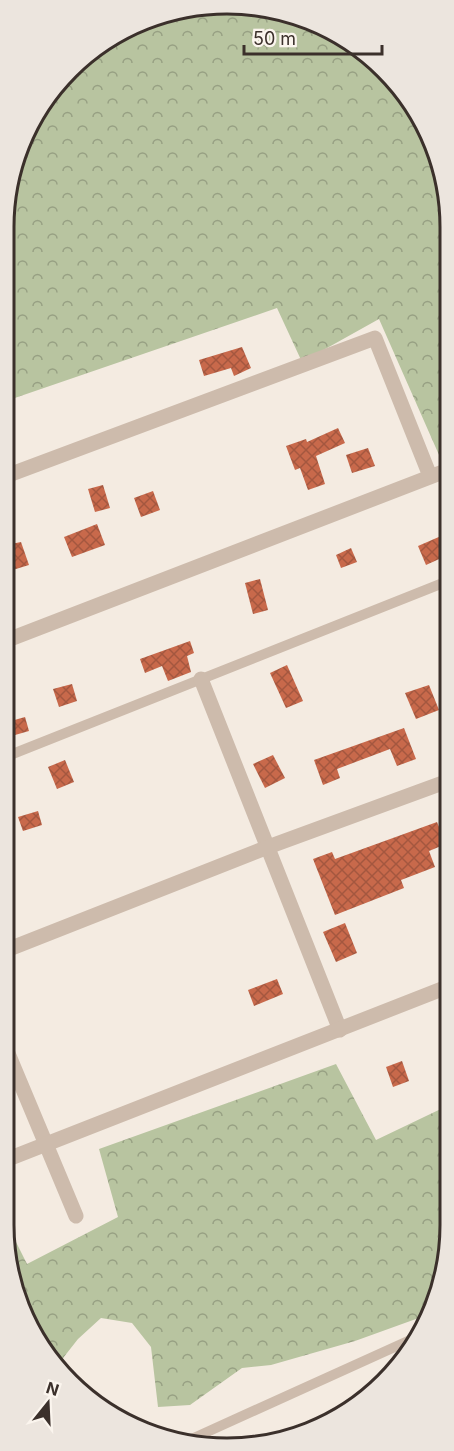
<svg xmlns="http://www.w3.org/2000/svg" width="454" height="1451" font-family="Inter,sans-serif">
  <defs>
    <pattern id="forest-crowns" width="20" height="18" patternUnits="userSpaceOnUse" patternTransform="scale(1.5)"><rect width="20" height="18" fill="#b8c4a0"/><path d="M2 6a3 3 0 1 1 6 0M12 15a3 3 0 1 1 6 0" fill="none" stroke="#97a083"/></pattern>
    <pattern id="building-cross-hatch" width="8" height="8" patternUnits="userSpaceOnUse" patternTransform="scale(1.5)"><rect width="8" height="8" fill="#c8694b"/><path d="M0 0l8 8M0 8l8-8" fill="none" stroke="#a4573f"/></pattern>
  </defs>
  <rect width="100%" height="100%" fill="#f4ebe1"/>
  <g fill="url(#forest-crowns)">
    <path d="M184 7H271L339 33 386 69 428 128 449 197 448 462 443 464 379 319 302 362 277 308 6 401 7 183 41 102 103 41Z"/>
    <path d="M336 1064 376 1140 447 1106V1268L427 1315 355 1341 271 1365 242 1368 190 1405 158 1407 151 1347 132 1323 101 1318 78 1339 56 1367 20 1309 3 1216 27 1264 118 1217 99 1149Z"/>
  </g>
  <g fill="url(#building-cross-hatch)">
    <path d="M242 347 251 368 234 376 231 368 204 376 199 360Z"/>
    <path d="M338 428 345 443 316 456 325 484 308 490 300 468 295 470 286 446 306 439 307 442Z"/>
    <path d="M368 448 375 466 352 473 346 455Z"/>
    <path d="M103 485 110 508 95 512 88 489Z"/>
    <path d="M153 491 160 510 141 517 134 498Z"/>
    <path d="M97 524 105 545 72 557 64 537Z"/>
    <path d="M448 533V555L426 565 418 546Z"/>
    <path d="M21 542 29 565 6 572V545Z"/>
    <path d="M351 548 357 562 341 568 336 555Z"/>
    <path d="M260 579 268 610 253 614 245 583Z"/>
    <path d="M190 641 194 653 187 656 191 672 168 681 162 666 145 673 140 659Z"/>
    <path d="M287 665 303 701 286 708 270 673Z"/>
    <path d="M72 684 77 701 59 707 53 689Z"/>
    <path d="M429 685 439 710 416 719 405 693Z"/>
    <path d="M25 717 29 731 15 735 11 721Z"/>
    <path d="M404 728 416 759 397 766 390 749 337 769 340 778 323 785 314 760Z"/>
    <path d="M273 755 285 778 265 788 253 764Z"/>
    <path d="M65 760 74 782 57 789 48 767Z"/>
    <path d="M38 811 42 825 23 831 18 817Z"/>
    <path d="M437 822 446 844 429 851 435 867 401 880 404 888 335 915 313 859 332 852 335 859Z"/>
    <path d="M345 923 357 953 336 962 323 932Z"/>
    <path d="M277 979 283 994 254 1006 248 990Z"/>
    <path d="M402 1061 409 1081 393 1087 386 1067Z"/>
  </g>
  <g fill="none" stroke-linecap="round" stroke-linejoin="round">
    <g stroke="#cdbbac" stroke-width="10">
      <path d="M5 757 448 581"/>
      <path d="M185 1442 419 1336"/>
    </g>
    <g stroke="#cdbbac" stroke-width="15">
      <path d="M6 476 375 338 430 476"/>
      <path d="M5 641 448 470"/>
      <path d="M201 679 340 1030"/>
      <path d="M4 951 268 847 448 781"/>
      <path d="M4 1044 76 1216"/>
      <path d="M3 1161 447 987"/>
    </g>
  </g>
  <path d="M0 0H454V1451H0ZM227 14H227A213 213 0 0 1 440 227V1225A213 213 0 0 1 227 1438H227A213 213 0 0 1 14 1225V227A213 213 0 0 1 227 14Z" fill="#ece5de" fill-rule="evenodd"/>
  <path fill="none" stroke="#3b302b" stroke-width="3" d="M227 14H227A213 213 0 0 1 440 227V1225A213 213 0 0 1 227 1438H227A213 213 0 0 1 14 1225V227A213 213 0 0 1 227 14Z"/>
  <g transform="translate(48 1403) rotate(18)" stroke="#fbf5ee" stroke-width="4.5" paint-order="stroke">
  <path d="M0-4.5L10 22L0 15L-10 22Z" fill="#3b302b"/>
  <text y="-9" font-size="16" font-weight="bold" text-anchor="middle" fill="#3b302b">N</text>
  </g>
  <path d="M244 45v9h138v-9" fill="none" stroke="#3b302b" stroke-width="3"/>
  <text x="253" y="45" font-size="18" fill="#3b302b" stroke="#fbf5ee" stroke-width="4.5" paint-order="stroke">50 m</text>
</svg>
